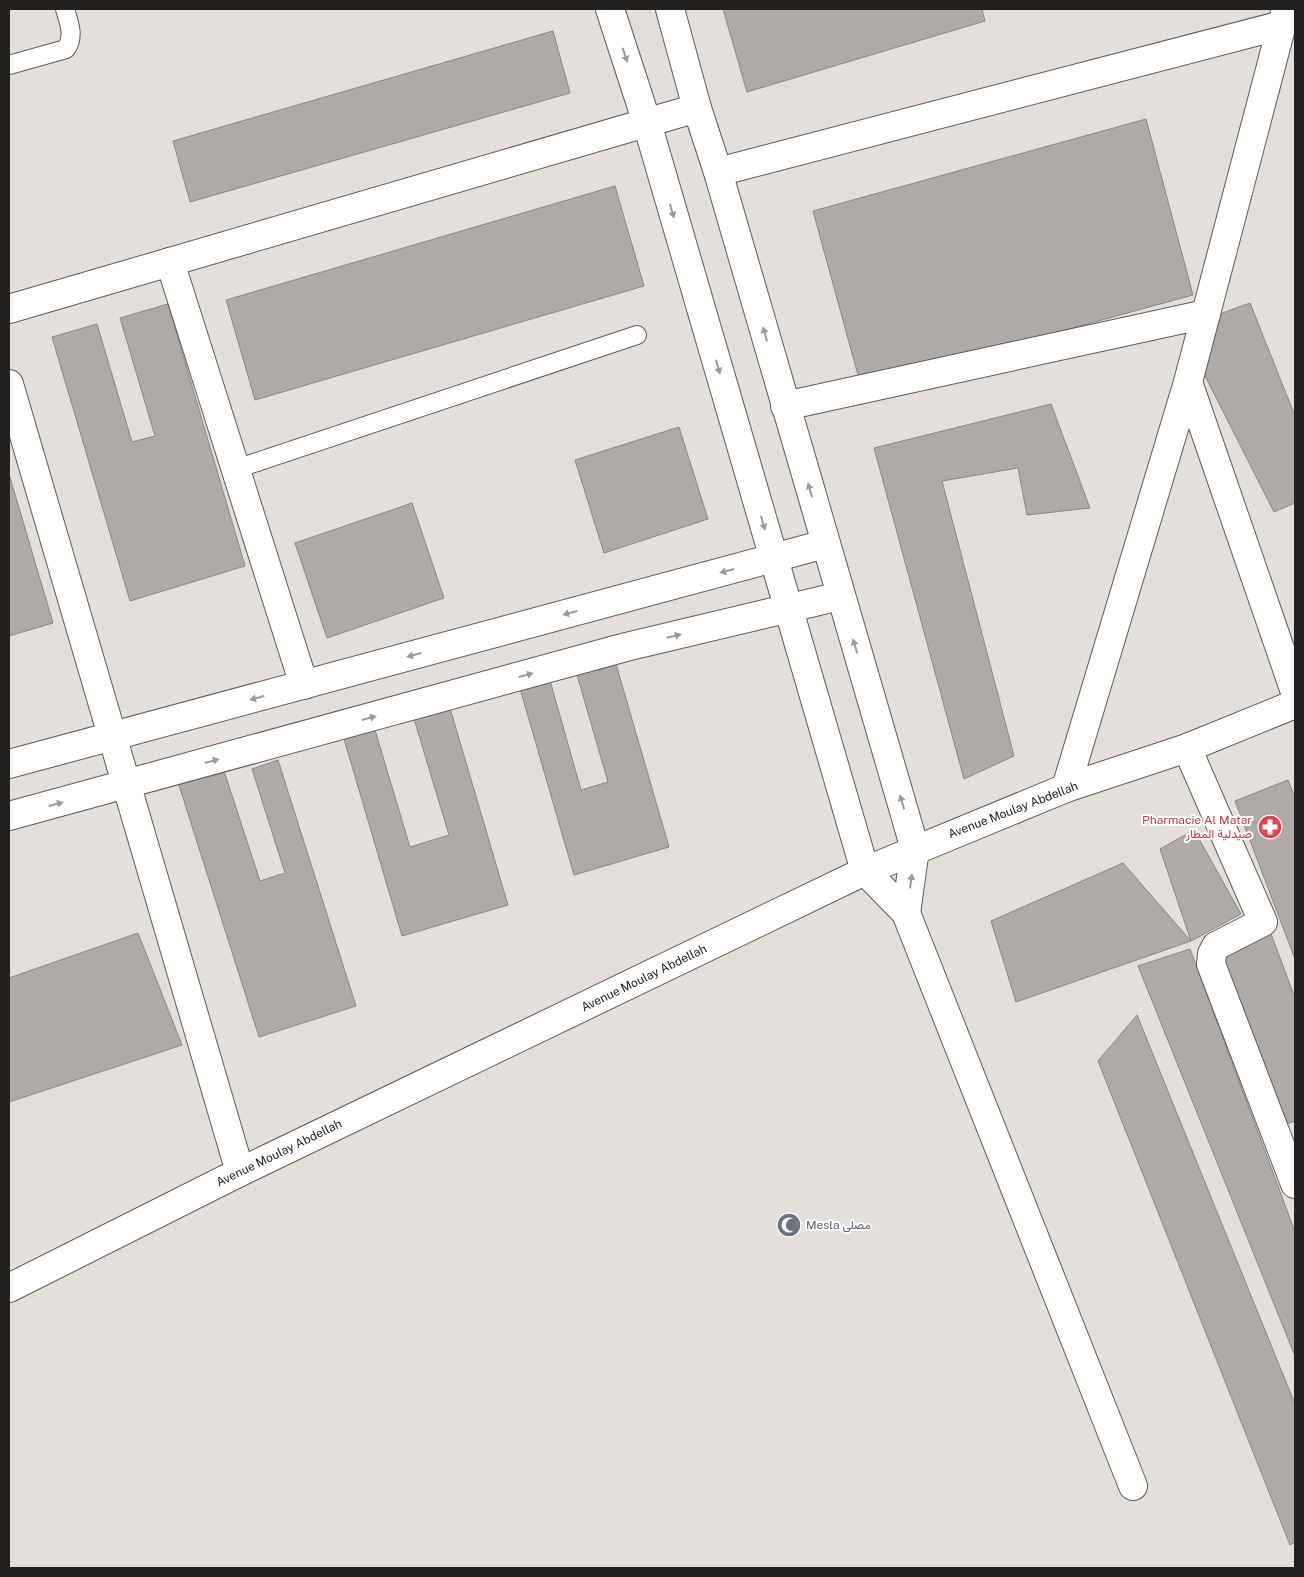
<svg xmlns="http://www.w3.org/2000/svg" width="1304" height="1577" font-family="'Public Sans',Vazirmatn,sans-serif">
  <rect width="100%" height="100%" fill="#e5dfdc"/>
  <g fill="#afa9a7" stroke="#8b8683">
    <path d="M723 9H982L985 21 747 92Z"/>
    <path d="M553 31 570 93 190 202 173 141Z"/>
    <path d="M1146 119 1193 295 861 386 813 211Z"/>
    <path d="M615 186 644 286 255 400 226 300Z"/>
    <path d="M1250 303 1295 416V503L1274 512 1202 370 1206 319Z"/>
    <path d="M168 304 245 566 130 601 52 337 97 324 132 442 155 436 120 318Z"/>
    <path d="M1051 404 1090 508 1027 515 1018 468 942 481 1014 756 964 779 874 448Z"/>
    <path d="M679 427 708 519 604 553 575 460Z"/>
    <path d="M9 474 53 623 9 636Z"/>
    <path d="M412 503 444 598 327 638 295 543Z"/>
    <path d="M614 657 669 847 574 875 519 685 549 677 581 790 608 782 575 668Z"/>
    <path d="M450 708 508 905 402 936 344 739 375 730 410 847 449 835 414 719Z"/>
    <path d="M278 760 356 1006 259 1037 178 782 223 768 260 881 285 873 252 769Z"/>
    <path d="M1288 780 1295 798V959L1235 801Z"/>
    <path d="M1194 830 1241 914 1191 941 1160 849Z"/>
    <path d="M1123 863 1191 941 1016 1002 991 921Z"/>
    <path d="M1270 931 1295 998V1121L1287 1124 1220 950Z"/>
    <path d="M138 933 182 1045 9 1102V978Z"/>
    <path d="M1190 949 1295 1232V1356L1138 966Z"/>
    <path d="M1137 1015 1295 1404V1542L1290 1545 1098 1061Z"/>
  </g>
  <g fill="none" stroke-linecap="round" stroke-linejoin="round">
    <g stroke="#5f5a57" stroke-width="20">
      <g id="service">
        <path d="M9 65 66 49C75 36 69 23 65 9"/>
        <path d="M236 469 637 335"/>
      </g>
    </g>
    <g stroke="#5f5a57" stroke-width="30">
      <g id="minor">
        <path d="M610 9 647 123 865 871 906 913 1133 1486"/>
        <path d="M670 9 697 108 718 172 915 849 906 913"/>
        <path d="M718 172 1282 25"/>
        <path d="M170 262 304 685"/>
        <path d="M9 309 697 108"/>
        <path d="M1188 382 1295 692"/>
        <path d="M9 384 240 1172"/>
        <path d="M785 406 1206 314"/>
        <path d="M1187 748 1263 922 1216 946 1212 954 1211 964 1295 1184"/>
        <path d="M9 764 825 544"/>
        <path d="M1066 788 1188 382 1286 9"/>
        <path d="M9 816 626 647 840 596"/>
      </g>
    </g>
    <g stroke="#5f5a57" stroke-width="30">
      <path id="primary" d="M9 1288 240 1172 865 871 1066 788 1187 748 1295 704"/>
    </g>
    <use href="#service" stroke="#fff" stroke-width="18"/>
    <use href="#minor" stroke="#fff" stroke-width="28"/>
    <use href="#primary" stroke="#fff" stroke-width="28"/>
  </g>
  <defs><path id="oneway-solid" d="M-6-.8H1V-3.2L6.5 0L1 3.2V.8H-6Z" transform="scale(1.25)"/></defs>
  <g fill="#9c9b9b">
    <use href="#oneway-solid" transform="translate(625 55) rotate(72)"/>
    <use href="#oneway-solid" transform="translate(672 211) rotate(74)"/>
    <use href="#oneway-solid" transform="translate(765 334) rotate(-106)"/>
    <use href="#oneway-solid" transform="translate(718 367) rotate(74)"/>
    <use href="#oneway-solid" transform="translate(810 490) rotate(-106)"/>
    <use href="#oneway-solid" transform="translate(763 523) rotate(74)"/>
    <use href="#oneway-solid" transform="translate(727 571) rotate(165)"/>
    <use href="#oneway-solid" transform="translate(570 613) rotate(165)"/>
    <use href="#oneway-solid" transform="translate(674 636) rotate(-13)"/>
    <use href="#oneway-solid" transform="translate(855 646) rotate(-107)"/>
    <use href="#oneway-solid" transform="translate(414 655) rotate(165)"/>
    <use href="#oneway-solid" transform="translate(526 675) rotate(-15)"/>
    <use href="#oneway-solid" transform="translate(257 698) rotate(165)"/>
    <use href="#oneway-solid" transform="translate(369 718) rotate(-15)"/>
    <use href="#oneway-solid" transform="translate(212 761) rotate(-15)"/>
    <use href="#oneway-solid" transform="translate(902 802) rotate(-107)"/>
    <use href="#oneway-solid" transform="translate(56 804) rotate(-15)"/>
    <use href="#oneway-solid" transform="translate(911 881) rotate(-82)"/>
  </g>
  <defs>
    <g id="pharmacy-disc" transform="scale(1.25)"><circle r="9.5" fill="#e0444e" stroke="#fff"/><path d="M-2-6h4v4h4v4h-4v4h-4v-4h-4v-4h4Z" fill="#fff"/></g>
    <g id="mosque-disc" transform="scale(1.25)"><circle r="9.5" fill="#6b7280" stroke="#fff"/><path d="M3.5-4.9A6 6 0 1 0 3.5 4.9A5 5 0 1 1 3.5-4.9Z" fill="#fff"/></g>
  </defs>
  <g fill-rule="evenodd">
    <use href="#pharmacy-disc" x="1270" y="827"/>
    <use href="#mosque-disc" x="789" y="1225"/>
  </g>
  <g text-anchor="middle" dominant-baseline="central" stroke-width="4" stroke-linejoin="round" paint-order="stroke">
    <g font-size="12" fill="#232120" stroke="#fff">
      <text transform="translate(1013 810) rotate(-21)">Avenue Moulay Abdellah</text>
      <text transform="translate(644 978) rotate(-26)">Avenue Moulay Abdellah</text>
      <text transform="translate(279 1153) rotate(-26)">Avenue Moulay Abdellah</text>
    </g>
    <g font-size="12" fill="#be3a42" stroke="#fff" text-anchor="end">
      <text x="1252" y="820">Pharmacie Al Matar<tspan x="1252" dy="14">صيدلية المطار</tspan></text>
    </g>
    <g font-size="12" fill="#5b616d" stroke="#fff" text-anchor="start">
      <text x="806" y="1225">Mesla مصلى</text>
    </g>
  </g>
  <rect width="1304" height="1577" fill="none" stroke="#232120" stroke-width="20"/>
</svg>
